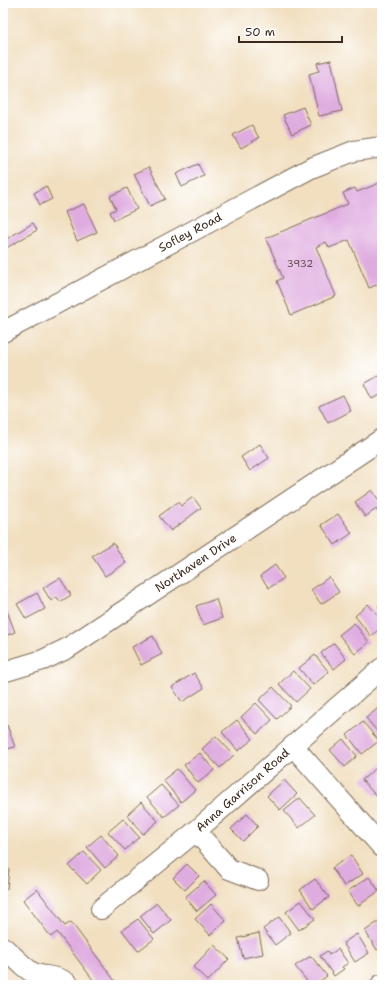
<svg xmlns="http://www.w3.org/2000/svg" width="385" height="988" font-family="'Shantell Sans',sans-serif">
  <rect width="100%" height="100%" fill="#fff"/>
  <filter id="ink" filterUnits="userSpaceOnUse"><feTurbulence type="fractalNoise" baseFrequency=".025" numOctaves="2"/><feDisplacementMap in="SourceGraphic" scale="8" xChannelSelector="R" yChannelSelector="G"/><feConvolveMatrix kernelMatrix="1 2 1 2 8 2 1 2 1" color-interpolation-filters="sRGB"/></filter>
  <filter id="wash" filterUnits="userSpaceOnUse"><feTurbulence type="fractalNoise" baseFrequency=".012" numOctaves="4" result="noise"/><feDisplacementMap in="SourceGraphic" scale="16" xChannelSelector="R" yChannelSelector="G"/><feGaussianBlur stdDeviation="0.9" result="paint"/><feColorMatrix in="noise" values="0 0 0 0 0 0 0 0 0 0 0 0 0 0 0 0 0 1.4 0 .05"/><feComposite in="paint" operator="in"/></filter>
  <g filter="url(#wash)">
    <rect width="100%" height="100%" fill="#f1dfc0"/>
    <g id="blocks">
      <g fill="#dface0">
        <path d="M331 60 342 111 319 116 309 74 319 71 317 63Z"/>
        <path d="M303 107 311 125 292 134 283 115Z"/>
        <path d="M252 125 259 138 241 148 233 135Z"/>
        <path d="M198 164 204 176 182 187 176 174Z"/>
        <path d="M149 167 165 199 150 206 134 174Z"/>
        <path d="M382 182V283L369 288 349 240 329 248 326 242 316 247 336 296 291 315 277 281 283 278 266 238 348 204 343 193 355 188 357 192Z"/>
        <path d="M46 186 52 199 40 205 34 193Z"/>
        <path d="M127 188 137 209 114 220 110 212 116 209 110 196Z"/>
        <path d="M84 204 97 232 77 241 65 212Z"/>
        <path d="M33 223 37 230 3 250V241Z"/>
        <path d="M382 374V394L372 399 364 384Z"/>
        <path d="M343 395 351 411 328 423 319 406Z"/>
        <path d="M260 444 269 458 250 471 241 457Z"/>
        <path d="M372 490 382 505V511L379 513 376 509 365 517 355 502Z"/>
        <path d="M193 497 201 508 171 531 159 516 178 502 181 506Z"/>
        <path d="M338 514 352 533 335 545 321 525Z"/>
        <path d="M113 543 126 563 105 576 92 556Z"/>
        <path d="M275 565 284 578 269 588 260 576Z"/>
        <path d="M329 577 339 592 321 604 311 590Z"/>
        <path d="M60 578 71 595 60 602 57 597 51 601 43 588Z"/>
        <path d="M37 593 45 609 26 619 17 604Z"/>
        <path d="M216 599 222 618 203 625 196 606Z"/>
        <path d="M382 602V611L378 606Z"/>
        <path d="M368 604 382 620V627L371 636 355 616Z"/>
        <path d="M7 611 15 632 3 637V612Z"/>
        <path d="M354 623 369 642 355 654 339 635Z"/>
        <path d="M153 636 162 654 141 665 132 647Z"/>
        <path d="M334 643 346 659 334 669 321 653Z"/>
        <path d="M315 655 329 672 313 685 299 668Z"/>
        <path d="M293 671 310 689 296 702 279 684Z"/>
        <path d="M194 673 204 688 182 702 172 687Z"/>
        <path d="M273 687 291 706 277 719 259 700Z"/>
        <path d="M256 703 272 720 257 734 241 717Z"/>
        <path d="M382 705V737L366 718Z"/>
        <path d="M237 720 253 739 238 751 222 732Z"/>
        <path d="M363 722 379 741 362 754 347 735Z"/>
        <path d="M7 725 15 747 3 750V726Z"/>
        <path d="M216 736 234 755 220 768 202 749Z"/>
        <path d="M343 739 357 756 345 767 330 750Z"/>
        <path d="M200 753 214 770 198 783 184 765Z"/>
        <path d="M382 763V791L376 796 362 780Z"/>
        <path d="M177 769 195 790 181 802 163 780Z"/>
        <path d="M284 780 297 794 280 810 267 796Z"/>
        <path d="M161 785 179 805 164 817 147 797Z"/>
        <path d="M300 798 315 815 299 828 284 811Z"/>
        <path d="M141 802 158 821 143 834 127 815Z"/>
        <path d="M247 814 258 826 243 841 231 829Z"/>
        <path d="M123 819 139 837 125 850 108 832Z"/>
        <path d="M101 835 119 856 105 868 87 847Z"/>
        <path d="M84 852 101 870 87 884 69 866Z"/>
        <path d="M351 855 363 874 344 886 332 868Z"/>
        <path d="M187 864 199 876 185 890 173 878Z"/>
        <path d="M3 868 9 869 7 889H3Z"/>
        <path d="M369 877 379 891 358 906 348 891Z"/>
        <path d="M315 879 329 897 313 909 300 890Z"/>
        <path d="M204 881 216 895 197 911 185 897Z"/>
        <path d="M37 889 65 926 71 922 118 985H97L57 932 51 937 23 900Z"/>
        <path d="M301 901 315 919 299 930 286 912Z"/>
        <path d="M157 903 171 920 154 934 140 916Z"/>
        <path d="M211 904 226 921 210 935 195 919Z"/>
        <path d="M279 917 291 933 275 945 263 929Z"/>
        <path d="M138 919 154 939 138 951 122 930Z"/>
        <path d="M381 920 382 947 377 950 365 931Z"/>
        <path d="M259 933 263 954 243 958 238 938Z"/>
        <path d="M357 934 369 953 355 962 343 943Z"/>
        <path d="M214 945 229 959 208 981 193 967Z"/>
        <path d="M338 949 348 963 342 967 344 969 334 976 320 956 327 951 329 955Z"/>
        <path d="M311 956 327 976 315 985H310L295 966Z"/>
        <path d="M254 980 258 985H247Z"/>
      </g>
    </g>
  </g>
  <g filter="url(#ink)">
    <use href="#blocks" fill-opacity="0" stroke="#7b6957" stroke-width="1"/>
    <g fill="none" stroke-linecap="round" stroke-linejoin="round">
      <g stroke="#7b6957" stroke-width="22">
        <g id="minor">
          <path id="s1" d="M3 332 311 168 354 151 382 147"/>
          <path id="s2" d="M3 672 43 660 68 648 382 439"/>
          <path d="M293 746 382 847"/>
          <path d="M196 831 229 869 258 880"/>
          <path id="s3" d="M101 909 196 831 382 668"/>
          <path d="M3 947C10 953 28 972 36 974 46 977 61 976 69 985"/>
          <path d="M381 985H382"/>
        </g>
      </g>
      <use href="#minor" stroke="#fff" stroke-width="20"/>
    </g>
  </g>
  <g text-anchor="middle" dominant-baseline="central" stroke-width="3" stroke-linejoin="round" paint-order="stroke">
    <g font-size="10" fill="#644a4e">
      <text x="300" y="263">3932</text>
    </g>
    <g font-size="12" fill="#3b2a1e" stroke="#fff">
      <text stroke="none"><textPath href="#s1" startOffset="212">Sofley Road</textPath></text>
      <text stroke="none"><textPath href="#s2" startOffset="223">Northaven Drive</textPath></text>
      <text stroke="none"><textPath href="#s3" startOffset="185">Anna Garrison Road</textPath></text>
    </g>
  </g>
  <rect width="385" height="988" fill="none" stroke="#fff" stroke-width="16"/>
  <path d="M239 36v6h103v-6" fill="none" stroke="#3b2a1e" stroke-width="2"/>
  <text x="245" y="36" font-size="12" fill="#3b2a1e" stroke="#ffffff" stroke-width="3" paint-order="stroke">50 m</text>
</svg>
